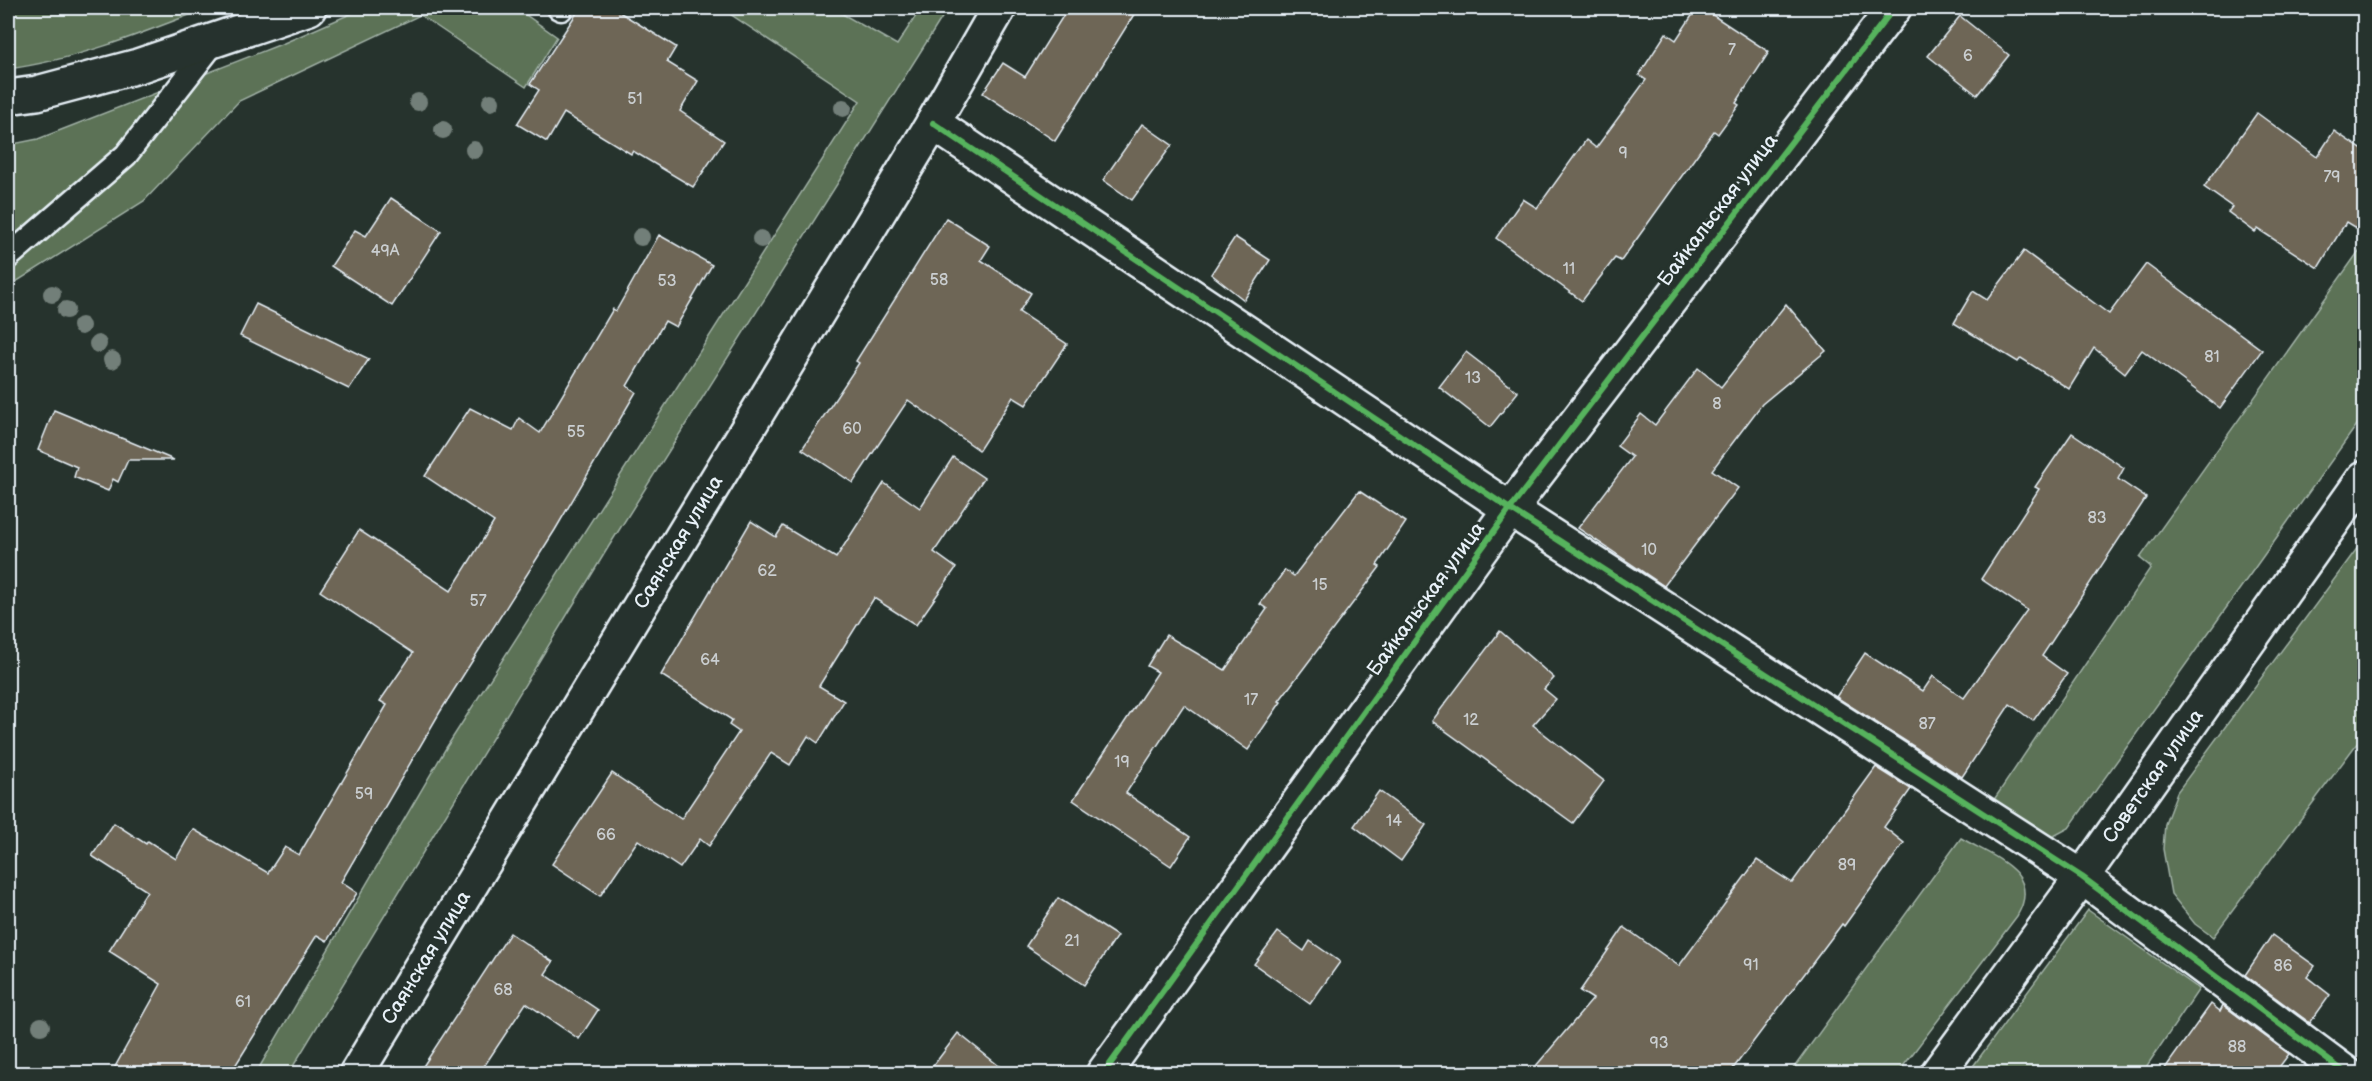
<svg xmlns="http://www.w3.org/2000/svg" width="2372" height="1081" font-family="'Balsamiq Sans',sans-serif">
  <rect width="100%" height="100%" fill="#26332d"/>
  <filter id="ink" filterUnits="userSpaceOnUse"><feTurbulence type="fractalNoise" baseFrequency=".0167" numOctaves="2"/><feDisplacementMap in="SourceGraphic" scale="12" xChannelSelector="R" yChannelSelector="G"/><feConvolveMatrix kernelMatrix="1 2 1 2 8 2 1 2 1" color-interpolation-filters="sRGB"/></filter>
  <g filter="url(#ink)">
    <g fill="#5b7256" stroke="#a2b2a7" stroke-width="1.5">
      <path d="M8 8H207C143 33 76 60 8 69Z"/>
      <path d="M364 8H516L557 37 526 87 420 15 239 101 144 201 8 287V145L38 139 284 43Z"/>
      <path d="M721 8H832L897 45 921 8H948L609 546 289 1073H256L446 748 860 101Z"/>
      <path d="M2364 244V415L2069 828 2052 837 2036 834 1991 804 2151 567 2140 558Z"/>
      <path d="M2364 539V734L2213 937 2195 924 2171 894 2163 849 2165 824 2177 792Z"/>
      <path d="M1961 838C1993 857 2043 872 2017 916L1898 1073H1790Z"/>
      <path d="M2088 910 2199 989 2142 1073H1968Z"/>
    </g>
    <g fill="#6e6656" stroke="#e8f1f8" stroke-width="1.5">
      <path d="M580 8H613L676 47 667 62 698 81 680 111 724 141 693 187 633 151 631 154 564 113 547 142 517 124 539 90 530 84Z"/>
      <path d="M1068 8H1138L1055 141 983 93 1003 63 1025 77Z"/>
      <path d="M1697 8H1702L1769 52 1736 103 1739 105 1718 134 1714 131 1621 261 1615 258 1582 301 1496 238 1523 199 1537 208 1586 140 1596 148 1646 80 1639 75 1666 33 1676 40Z"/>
      <path d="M1960 16 2009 55 1977 95 1928 56Z"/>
      <path d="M2257 113 2317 157 2334 131 2364 151V233L2346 222 2318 268 2258 229 2255 232 2228 212 2232 207 2204 187Z"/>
      <path d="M1142 124 1172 145 1132 200 1103 180Z"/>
      <path d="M391 198 441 231 392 306 331 266 355 230 366 236Z"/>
      <path d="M946 218 990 246 981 260 1031 293 1019 312 1067 344 1026 405 1013 397 979 450 908 400 853 483 802 449 859 363 856 361Z"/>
      <path d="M659 235 712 265 676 327 665 321 627 386 636 392 555 530 440 712 341 882 357 893 327 941 317 935 230 1074H111L161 984 109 951 147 891 92 856 114 823 146 844 148 841 176 859 193 829 268 873 285 847 299 855 387 705 380 701 413 653 320 591 359 530 451 591 494 522 425 476 470 408 513 430 519 418 540 433 613 309 616 311Z"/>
      <path d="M1235 237 1270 260 1244 300 1211 274Z"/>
      <path d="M2024 251 2109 314 2146 264 2262 350 2220 408 2142 350 2125 373 2094 348 2069 389 2021 358 2018 362 1954 323 1973 291 1987 300Z"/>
      <path d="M256 304 369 359 349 389 240 336Z"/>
      <path d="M1786 304 1826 351 1762 404 1712 470 1738 488 1664 586 1578 528 1632 457 1617 446 1641 414 1655 425 1698 368 1721 387Z"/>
      <path d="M1466 352 1518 392 1490 427 1439 387Z"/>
      <path d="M54 410 174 460H128L118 482 113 479 108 491 74 477 77 467 38 450Z"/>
      <path d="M2072 433 2124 468 2118 479 2146 498 2042 656 2067 674 2033 721 2010 704 1962 777 1836 697 1865 653 1923 691 1933 676 1964 698 2027 610 1981 579 2039 489 2035 487Z"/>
      <path d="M953 457 984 478 934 552 956 568 916 625 874 598 819 686 844 701 818 743 808 736 790 765 771 753 709 846 700 839 680 868 638 840 600 896 552 864 612 773 681 819 739 732 729 725 732 720 661 675 751 521 776 537 783 526 836 558 884 483 920 508Z"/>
      <path d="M1359 491 1406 522 1377 565 1380 567 1279 701 1281 702 1248 750 1184 705 1126 793 1190 837 1171 866 1073 800 1158 672 1147 666 1166 635 1225 670 1267 609 1260 604 1285 570 1294 576Z"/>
      <path d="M1500 631 1554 678 1544 689 1556 699 1533 725 1604 781 1573 823 1432 721Z"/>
      <path d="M1876 767 1911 789 1884 827 1904 843 1844 926 1842 924 1729 1074H1529L1593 999 1580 991 1624 927 1679 966 1757 860 1792 883Z"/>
      <path d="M1379 791 1426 825 1401 861 1354 826Z"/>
      <path d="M1058 898 1117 936 1084 985 1026 946Z"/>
      <path d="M1278 932 1304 951 1310 941 1340 962 1310 1004 1254 964Z"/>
      <path d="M510 933 553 962 545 974 598 1010 579 1039 526 1003 479 1074H418Z"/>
      <path d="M2272 935 2315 966 2307 977 2330 995 2310 1023 2245 975Z"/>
      <path d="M2211 1004 2220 1011 2223 1005 2289 1054 2274 1074H2161Z"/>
      <path d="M958 1033 1009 1074H927Z"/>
    </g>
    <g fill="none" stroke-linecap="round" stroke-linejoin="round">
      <g stroke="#e8f1f8" stroke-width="27">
        <g id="service">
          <path d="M559 8 561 9"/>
          <path d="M8 257 126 155 216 40"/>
        </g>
      </g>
      <g stroke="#e8f1f8" stroke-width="38">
        <g id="minor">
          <path d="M8 97 37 93 138 66 309 8"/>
          <path d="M933 123 1510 509 2082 877 2347 1074"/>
          <path id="s1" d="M356 1074 933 123 999 8"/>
          <path d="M1103 1074 1510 509 1894 8"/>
          <path id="s2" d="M1937 1074 2082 877 2364 478"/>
        </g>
      </g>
      <use href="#service" stroke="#26332d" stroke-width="22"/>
      <use href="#minor" stroke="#26332d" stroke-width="33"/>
      <g stroke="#26332d" stroke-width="10">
        <g id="cycleway">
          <path d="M933 123 1510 509 2082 877 2347 1074"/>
          <path d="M1103 1074 1510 509 1894 8"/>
        </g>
      </g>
      <use href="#cycleway" stroke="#56b35d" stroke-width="6"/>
    </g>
    <g fill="#727f79">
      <circle cx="418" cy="102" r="9"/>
      <circle cx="491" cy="102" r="9"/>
      <circle cx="843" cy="108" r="9"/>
      <circle cx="443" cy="130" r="9"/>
      <circle cx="474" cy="150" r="9"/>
      <circle cx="641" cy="237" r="9"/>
      <circle cx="761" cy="239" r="9"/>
      <circle cx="52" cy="294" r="9"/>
      <circle cx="66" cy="310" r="9"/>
      <circle cx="81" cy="326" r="9"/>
      <circle cx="98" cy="344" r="9"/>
      <circle cx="112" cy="360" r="9"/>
      <circle cx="41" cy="1026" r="9"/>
    </g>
  </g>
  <g text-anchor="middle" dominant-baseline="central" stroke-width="6" stroke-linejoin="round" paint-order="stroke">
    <g font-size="16" fill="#caced0">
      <text x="1732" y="50">7</text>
      <text x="1968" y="56">6</text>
      <text x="635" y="99">51</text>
      <text x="1623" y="153">9</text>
      <text x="2332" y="177">79</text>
      <text x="385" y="251">49А</text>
      <text x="1569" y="269">11</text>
      <text x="939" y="280">58</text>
      <text x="667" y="281">53</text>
      <text x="2212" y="357">81</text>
      <text x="1473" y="378">13</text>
      <text x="1717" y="404">8</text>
      <text x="852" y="429">60</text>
      <text x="576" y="432">55</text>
      <text x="2097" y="518">83</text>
      <text x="1649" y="550">10</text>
      <text x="767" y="571">62</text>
      <text x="1320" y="585">15</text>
      <text x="478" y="601">57</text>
      <text x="710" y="660">64</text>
      <text x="1251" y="700">17</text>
      <text x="1471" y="720">12</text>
      <text x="1927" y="724">87</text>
      <text x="1122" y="762">19</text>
      <text x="364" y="794">59</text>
      <text x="1394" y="821">14</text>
      <text x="606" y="835">66</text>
      <text x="1847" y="865">89</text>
      <text x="1072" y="941">21</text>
      <text x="1751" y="965">91</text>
      <text x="2283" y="966">86</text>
      <text x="503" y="990">68</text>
      <text x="243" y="1002">61</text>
      <text x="1659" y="1043">93</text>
      <text x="2237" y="1047">88</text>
    </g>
    <g font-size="20" fill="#e8f1f8" stroke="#26332d">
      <text transform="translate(1718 210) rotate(-53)">Байкальская улица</text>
      <text stroke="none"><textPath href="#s1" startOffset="622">Саянская улица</textPath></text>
      <text transform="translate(1426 599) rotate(-54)">Байкальская улица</text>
      <text stroke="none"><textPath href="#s2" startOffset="368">Советская улица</textPath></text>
      <text stroke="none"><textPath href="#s1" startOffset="136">Саянская улица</textPath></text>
    </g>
  </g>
  <rect width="2372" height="1081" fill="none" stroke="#26332d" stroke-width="30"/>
  <rect x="15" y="15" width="2342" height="1051" fill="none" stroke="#e8f1f8" stroke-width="2" filter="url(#ink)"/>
</svg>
